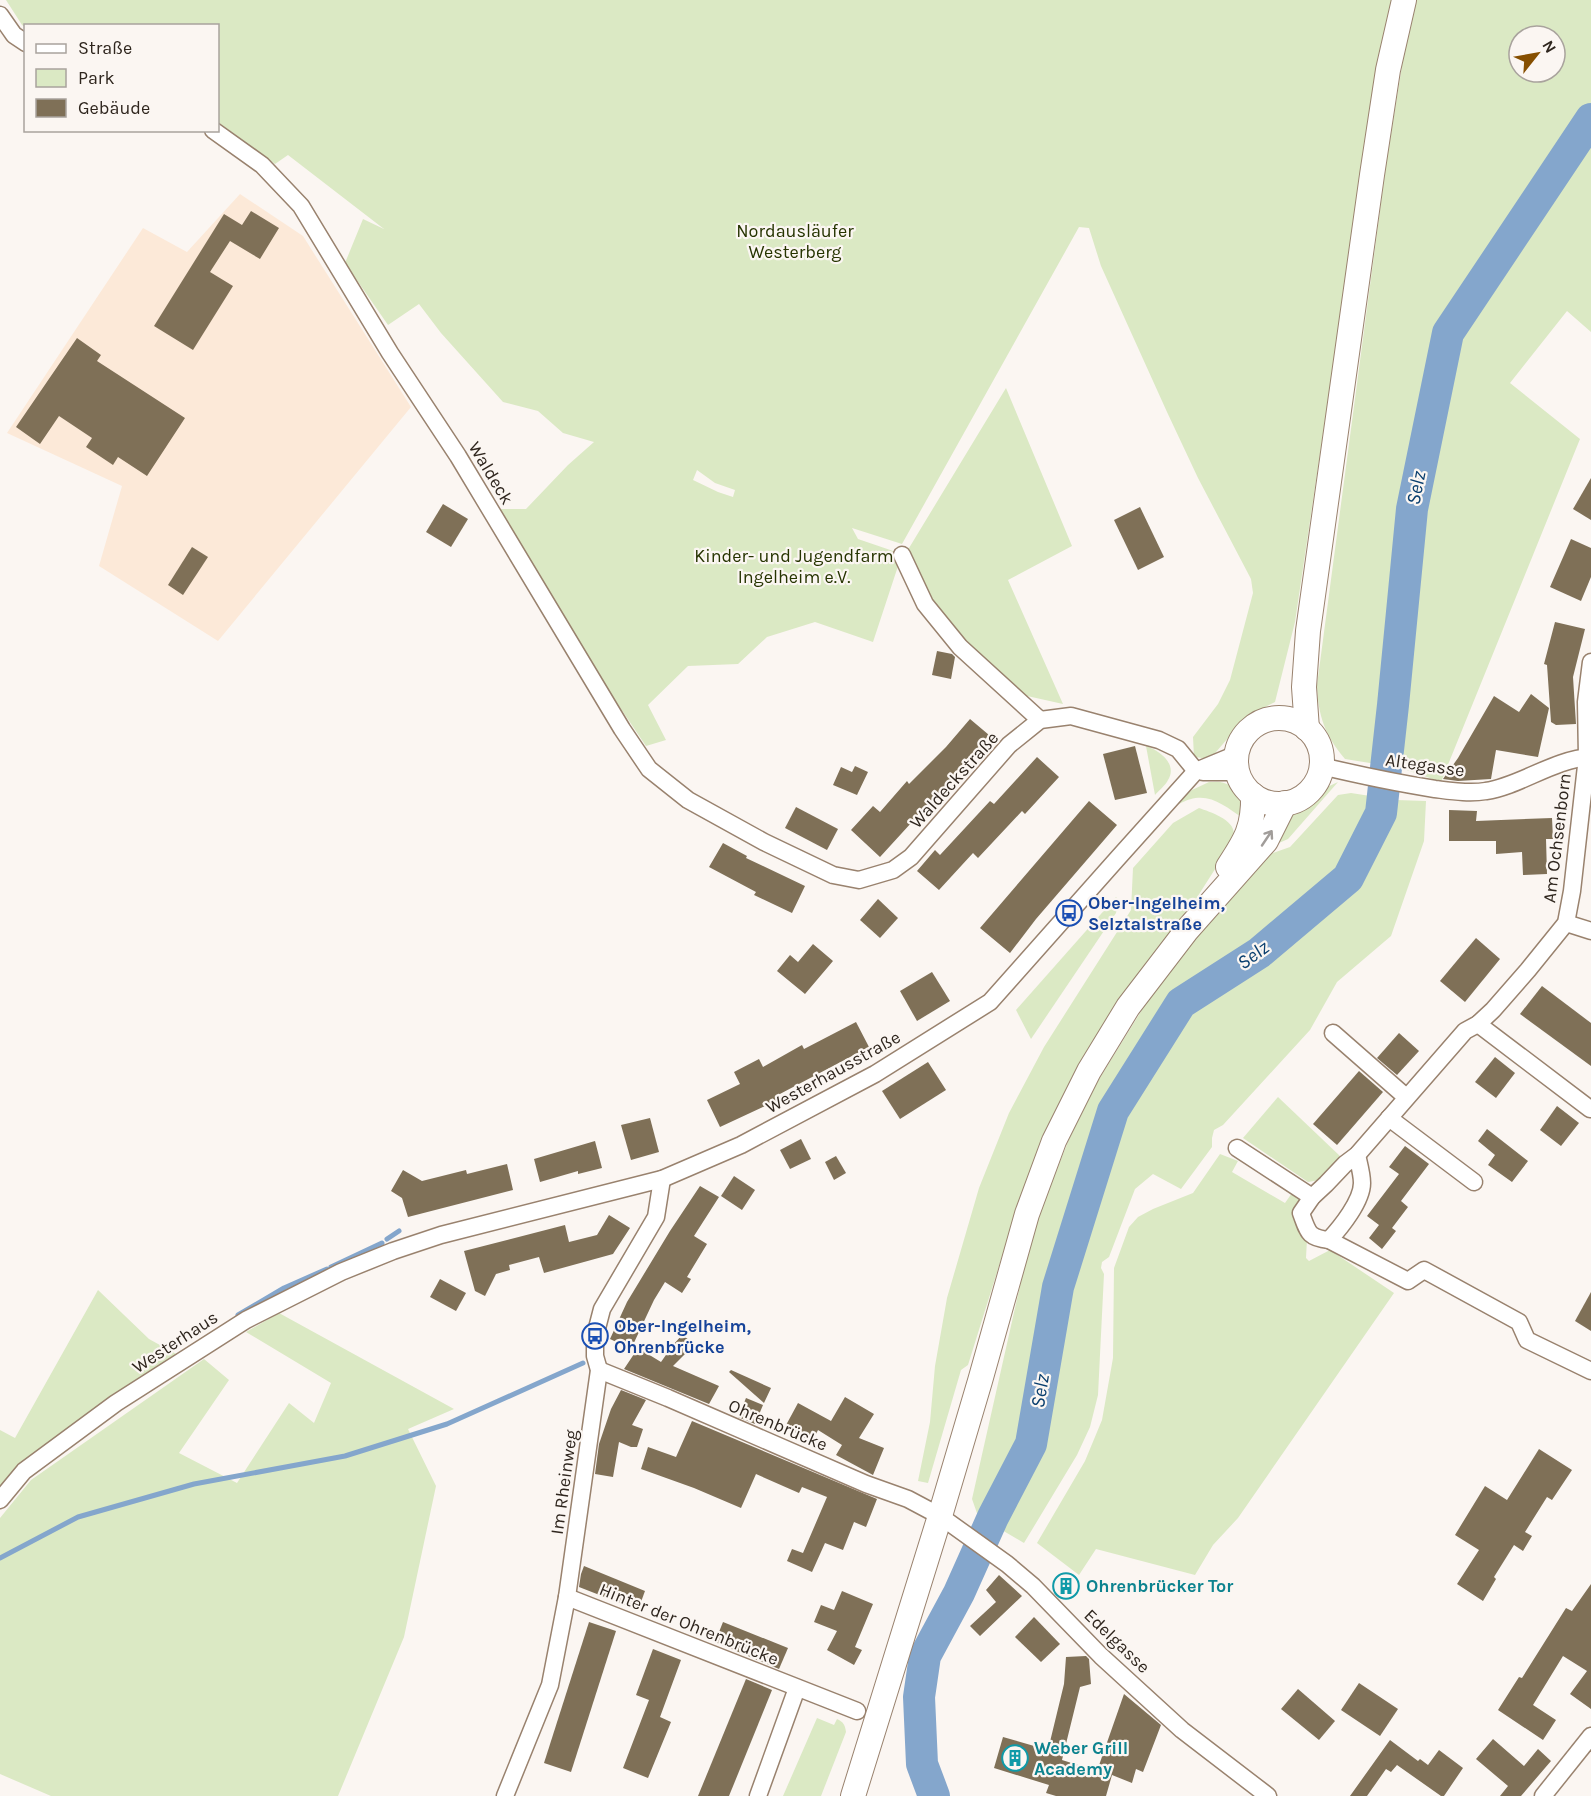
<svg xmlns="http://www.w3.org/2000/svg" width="1591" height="1796" font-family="Karla,sans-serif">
  <rect width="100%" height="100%" fill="#fbf6f2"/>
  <path fill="#fce9d8" d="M240 194 303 236 411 407 218 641 99 566 122 486 7 433 143 228 187 252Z"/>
  <g fill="#dbe9c4" fill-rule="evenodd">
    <path d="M6 0H1394L1364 157 1295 622 1275 702 1247 716 1210 759 1194 757 1193 737 1218 704 1230 680 1253 593 1251 579 1198 478 1167 412 1101 266 1089 228 1079 227 902 544 852 528 858 539 902 554 873 642 815 622 767 637 738 664 688 666 648 705 666 740 646 746 598 675 496 509H526L568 465 594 442 563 433 538 411 503 402 441 333 419 304 388 325 345 263 363 219 384 229 288 155 275 164 218 122V26L25 27 22 25ZM697 470 715 483 735 490 733 497 718 492 693 480Z"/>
    <path d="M1417 0H1591V332L1567 311 1510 383 1580 439 1441 782 1401 768 1345 759C1325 735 1318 716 1317 685L1386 165 1407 35ZM1519 36H1555V72H1519Z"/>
    <path d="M1006 388 1072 546 1008 580 1063 704 1014 693 962 642 931 599 906 553Z"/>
    <path d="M1146 746C1159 750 1178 764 1168 780 1165 786 1159 790 1155 795Z"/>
    <path d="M1209 782C1213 782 1219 781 1224 783 1240 787 1245 804 1244 819 1222 804 1206 789 1179 804L1177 802 1192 790Z"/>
    <path d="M1338 782 1288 839 1279 843 1273 839 1289 817 1315 801 1325 788Z"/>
    <path d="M1351 793 1396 800 1426 801 1424 841 1391 936 1337 982 1310 1030 1223 1125 1214 1130 1212 1138V1147L1181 1189 1153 1174 1135 1189 1109 1257 1102 1262 1101 1268 1104 1274 1098 1395 1090 1427 1077 1455 1024 1543 978 1516 972 1499 1033 1228 1083 1105 1158 984 1266 848 1273 853 1290 847 1338 795Z"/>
    <path d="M1199 808C1210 812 1234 819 1234 834 1234 835 1231 843 1231 844L1189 910 1018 1205 968 1365 961 1370 928 1483 918 1481 930 1422 935 1366 947 1298 979 1188 1009 1113 1044 1047 1131 910 1133 868 1173 823Z"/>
    <path d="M1116 897 1119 900 1116 913 1031 1039 1016 1010Z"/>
    <path d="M1278 1097 1341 1157 1320 1180 1308 1182 1243 1138Z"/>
    <path d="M1220 1154 1238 1161 1232 1172 1285 1203 1292 1193 1299 1199 1296 1214 1307 1239 1306 1258 1309 1261 1330 1250 1394 1293 1238 1518 1213 1545 1195 1575 1096 1549 1079 1575 1037 1543 1085 1461 1102 1420 1113 1358 1114 1268 1129 1227 1138 1217 1153 1209 1193 1193Z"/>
    <path d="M98 1290 149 1339 178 1355 26 1458 0 1487V1430L15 1438Z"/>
    <path d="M279 1313 454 1409 408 1429 436 1486 404 1637 338 1796H51L0 1774V1518L31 1480 204 1359 229 1380 179 1453 237 1483 289 1403 314 1423 331 1383 246 1332Z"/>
    <path d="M817 1718 834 1725 837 1719C843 1722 845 1724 846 1732L821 1796H783Z"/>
  </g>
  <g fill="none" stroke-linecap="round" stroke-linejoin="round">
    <g stroke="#84a6cc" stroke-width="5">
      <path d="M387 1239 399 1231"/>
      <path d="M331 1267 382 1243"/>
      <path d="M238 1315 284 1288 327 1269"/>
      <path d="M0 1558 78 1517 194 1484 345 1456 447 1424 583 1363"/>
    </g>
    <path stroke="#84a6cc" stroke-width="32" d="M934 1796 922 1764 919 1697 925 1656 959 1593 993 1517 1031 1444 1058 1287 1113 1111 1181 1003 1259 953 1348 878 1381 813 1393 705 1412 509 1448 333 1591 119"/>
  </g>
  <g fill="#7f7057">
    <path d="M251 211 279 228 260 259 230 241 210 272 233 286 193 350 154 326 224 214 242 225Z"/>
    <path d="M77 338 101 355 97 361 185 418 147 476 118 457 113 465 86 447 92 438 59 416 40 444 16 427Z"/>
    <path d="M1591 478V520L1573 509Z"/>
    <path d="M443 504 468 519 451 547 426 532Z"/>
    <path d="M1140 507 1164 557 1138 570 1114 520Z"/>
    <path d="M1571 539 1591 548V577L1581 601 1550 587Z"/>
    <path d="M192 547 208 557 183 595 168 585Z"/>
    <path d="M1555 622 1585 629 1573 677 1576 724 1556 725 1551 722 1547 665 1544 664Z"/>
    <path d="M937 651 952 654 955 657 951 679 932 675Z"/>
    <path d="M1531 694 1549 708 1538 757 1496 750 1491 779 1458 781 1443 779 1458 758 1494 696 1519 712Z"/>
    <path d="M970 719 989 735 955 775 956 776 930 802 914 823 912 822 880 857 851 830 873 806 880 812 907 781 909 784 946 747Z"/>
    <path d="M1135 746 1147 793 1115 800 1103 754Z"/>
    <path d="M1037 757 1059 777 1025 814 1022 811 978 858 973 853 939 890 917 871 935 850 940 855 990 801 994 804Z"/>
    <path d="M855 766 868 772 857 795 833 785 841 767 852 772Z"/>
    <path d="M1089 801 1117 825 1036 919 1010 953 980 928Z"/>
    <path d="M796 807 838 829 827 850 785 828Z"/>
    <path d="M1449 810 1477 811 1476 821 1552 818 1553 839H1546L1547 874 1523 875 1522 852 1496 854V841H1449Z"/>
    <path d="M723 843 747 856 746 858 805 886 792 913 754 895 756 892 709 867Z"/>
    <path d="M878 899 898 918 880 938 860 920Z"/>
    <path d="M1476 938 1500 959 1465 1002 1440 981Z"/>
    <path d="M813 944 833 961 805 994 777 971 790 955 798 962Z"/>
    <path d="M932 972 950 1001 917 1021 900 991Z"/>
    <path d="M1542 986 1591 1023V1066L1520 1014Z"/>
    <path d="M856 1022 869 1047 778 1095 780 1099 720 1127 707 1100 740 1084 734 1072 759 1059 763 1067 802 1045 804 1049Z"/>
    <path d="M1399 1033 1419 1051 1397 1075 1377 1058Z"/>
    <path d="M1495 1057 1515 1073 1496 1098 1475 1082Z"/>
    <path d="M928 1062 946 1090 900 1119 882 1091Z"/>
    <path d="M1359 1071 1383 1092 1337 1145 1313 1124Z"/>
    <path d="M1557 1106 1579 1123 1561 1146 1540 1130Z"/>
    <path d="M650 1118 659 1152 631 1160 621 1125Z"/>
    <path d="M1487 1129 1528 1161 1512 1182 1488 1165 1495 1155 1478 1141Z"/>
    <path d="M801 1139 811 1159 790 1169 780 1150Z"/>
    <path d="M595 1141 602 1168 578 1174V1171L540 1182 534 1159Z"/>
    <path d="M1405 1146 1429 1164 1401 1201 1408 1207 1392 1228 1396 1231 1382 1249 1369 1238 1379 1225 1367 1216 1399 1174 1389 1167Z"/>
    <path d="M836 1156 846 1173 834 1180 825 1162Z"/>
    <path d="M507 1164 513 1190 408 1217 402 1198 391 1191 403 1170 422 1181 466 1170 467 1174Z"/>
    <path d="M734 1176 755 1190 742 1210 721 1196Z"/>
    <path d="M700 1186 719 1197 694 1236 707 1244 687 1277 691 1279 682 1293 665 1282 654 1300 631 1349 610 1339 627 1302 670 1231Z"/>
    <path d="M609 1215 630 1228 613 1254 544 1273 539 1257 509 1265 510 1270 496 1274 485 1296 475 1291 464 1251 565 1225 569 1242 597 1235Z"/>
    <path d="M440 1279 466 1293 456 1311 430 1297Z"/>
    <path d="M1591 1292V1331L1575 1321Z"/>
    <path d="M682 1335 695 1344 673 1366 719 1386 709 1404 624 1369 638 1348 661 1362 673 1345Z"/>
    <path d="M731 1370 771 1388 764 1403 729 1372Z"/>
    <path d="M621 1390 646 1400 632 1425 643 1429 637 1447H631L619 1442 613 1477 595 1474 599 1444 611 1409Z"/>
    <path d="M845 1397 874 1414 859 1438 884 1448 873 1475 836 1455 842 1445 818 1430 812 1442 785 1427 798 1403 831 1421Z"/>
    <path d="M746 1398 763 1405 755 1424 738 1417Z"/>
    <path d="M692 1421 877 1499 866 1527 854 1522 843 1550 825 1543 812 1572 787 1561 792 1549 803 1553 827 1497 802 1487 799 1493 756 1474 741 1508 694 1488 641 1469 648 1447 676 1457Z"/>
    <path d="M1539 1449 1572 1470 1552 1500 1547 1497 1525 1532 1532 1536 1523 1551 1514 1545 1494 1577 1496 1579 1483 1601 1457 1584 1479 1550 1455 1535 1485 1486 1507 1500Z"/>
    <path d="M584 1566 645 1591 638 1610 579 1587 581 1574Z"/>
    <path d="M999 1575 1022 1596 980 1636 970 1626 996 1602 986 1590Z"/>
    <path d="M1591 1584V1709L1570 1694 1587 1671 1563 1656 1533 1705 1556 1720 1543 1740 1498 1710 1519 1677 1522 1678 1566 1608 1572 1611Z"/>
    <path d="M842 1591 873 1604 855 1647 862 1650 854 1665 827 1650 837 1631 814 1622 821 1605 834 1610Z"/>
    <path d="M1034 1617 1060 1644 1041 1662 1015 1637Z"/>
    <path d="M589 1622 616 1631 571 1772 544 1763Z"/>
    <path d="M723 1622 788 1648 779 1669 715 1642Z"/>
    <path d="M653 1649 681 1660 660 1717 671 1722 648 1778 623 1768 649 1700 636 1695Z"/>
    <path d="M1086 1656 1089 1659 1091 1684 1080 1687 1062 1760 1097 1771 1124 1694 1161 1725 1143 1772 1136 1769 1132 1783 1112 1775 1106 1796H1056L1046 1793 1049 1785 994 1768 1003 1737 1048 1750 1064 1684 1066 1657Z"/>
    <path d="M746 1679 772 1690 753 1737 729 1796H698Z"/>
    <path d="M1359 1683 1398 1709 1380 1736 1341 1710Z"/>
    <path d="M1298 1689 1335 1721 1319 1740 1281 1709Z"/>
    <path d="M1493 1739 1524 1766 1538 1749 1551 1761 1521 1796H1500L1508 1786 1476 1759Z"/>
    <path d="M1390 1740 1418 1761 1420 1759 1428 1765 1439 1750 1463 1768 1444 1796H1441L1397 1765 1391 1772 1386 1769 1367 1796H1350Z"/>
  </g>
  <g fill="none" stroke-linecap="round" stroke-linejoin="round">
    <g stroke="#99826e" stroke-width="19">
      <g id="minor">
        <path d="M0 15 14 35 26 43"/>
        <path d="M213 130 262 165 301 206 390 353 458 456 622 729 649 769 688 800 764 842 833 875 859 880 893 870 911 857 1009 745 1040 720 1071 716 1159 740 1178 749 1196 771"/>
        <path d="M902 555 925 604 960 647 1040 720"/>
        <path d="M1591 662 1586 702 1587 757 1572 891 1566 923 1528 970 1493 1010 1478 1024 1465 1031 1357 1155 1345 1164 1326 1184 1312 1197 1301 1213C1308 1232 1308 1238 1329 1240L1408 1281 1424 1270 1519 1322 1527 1340 1591 1371"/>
        <path d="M1321 766C1359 775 1397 783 1435 789 1451 791 1469 794 1486 791 1520 786 1554 759 1591 757"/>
        <path d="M1203 772H1237"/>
        <path d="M1566 923 1591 931"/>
        <path d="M1478 1024 1590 1109"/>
        <path d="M1333 1033 1406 1097"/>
        <path d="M1389 1118 1474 1182"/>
        <path d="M1237 1148 1312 1197"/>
        <path d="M1329 1240C1341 1227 1362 1201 1362 1183 1362 1174 1359 1164 1357 1155"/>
        <path d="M599 1370 668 1398 866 1484 908 1499 940 1516 1007 1564 1033 1586 1101 1656 1182 1730 1268 1796"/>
        <path d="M0 1500 24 1471 116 1403 246 1320 341 1272 393 1251 441 1235 662 1179 741 1145 875 1074 990 1002 1117 859 1196 771 1237 754"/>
        <path d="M567 1597 857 1711"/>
        <path d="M505 1796 550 1685 567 1597 599 1370 595 1356V1336L602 1309 656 1217 662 1179"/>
        <path d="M758 1796 797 1688"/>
        <path d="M1543 1796 1591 1736"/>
      </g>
    </g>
    <g stroke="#99826e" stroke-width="26">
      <g id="secondary">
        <circle cx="1279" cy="761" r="43"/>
        <path d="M1307 729 1304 687 1308 631 1372 175 1388 70 1404 0"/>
        <path d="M1228 867C1245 841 1254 828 1253 795"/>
        <path d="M853 1796 940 1516 980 1381 1027 1214 1054 1141 1089 1071 1128 1007 1187 930 1266 841 1285 803"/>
      </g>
    </g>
    <use href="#minor" stroke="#fff" stroke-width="16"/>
    <use href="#secondary" stroke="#fff" stroke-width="24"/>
  </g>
  <defs><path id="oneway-shaft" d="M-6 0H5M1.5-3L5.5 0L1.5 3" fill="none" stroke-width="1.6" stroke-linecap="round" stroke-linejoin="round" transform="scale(1.5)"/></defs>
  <use stroke="#a19d9a" href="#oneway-shaft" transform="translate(1267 838) rotate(-56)"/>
  <defs>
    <g id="bus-ring" transform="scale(1.35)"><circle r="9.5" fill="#fbf6f2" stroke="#1a4fb4" stroke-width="1.5"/><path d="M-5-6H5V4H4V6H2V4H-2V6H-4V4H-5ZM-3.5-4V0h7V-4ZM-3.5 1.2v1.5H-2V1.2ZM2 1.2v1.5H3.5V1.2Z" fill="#1a4fb4"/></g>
    <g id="building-ring" transform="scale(1.35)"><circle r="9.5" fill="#fbf6f2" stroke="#0f9aa8" stroke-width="1.5"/><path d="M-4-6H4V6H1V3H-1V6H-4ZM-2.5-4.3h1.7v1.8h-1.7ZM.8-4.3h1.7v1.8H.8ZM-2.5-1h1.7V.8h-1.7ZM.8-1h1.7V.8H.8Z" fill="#0f9aa8"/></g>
  </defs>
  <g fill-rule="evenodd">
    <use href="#bus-ring" x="1069" y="913"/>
    <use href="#bus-ring" x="595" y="1336"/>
    <use href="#building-ring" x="1066" y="1586"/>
    <use href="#building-ring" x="1015" y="1758"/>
  </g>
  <g text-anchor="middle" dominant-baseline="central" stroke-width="4.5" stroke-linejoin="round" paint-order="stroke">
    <g font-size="18" fill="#263400" stroke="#fbf6f2">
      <text x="795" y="231">Nordausläufer<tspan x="795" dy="21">Westerberg</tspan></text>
      <text x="794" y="556">Kinder- und Jugendfarm<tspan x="794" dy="21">Ingelheim e.V.</tspan></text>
    </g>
    <g font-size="18" fill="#2f261e" stroke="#fbf6f2">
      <text transform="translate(491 473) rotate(59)">Waldeck</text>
      <text transform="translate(1425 765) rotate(8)">Altegasse</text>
      <text transform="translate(954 780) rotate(-48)">Waldeckstraße</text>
      <text transform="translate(1557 838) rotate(-83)">Am Ochsenborn</text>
      <text transform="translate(833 1072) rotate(-29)">Westerhausstraße</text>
      <text transform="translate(175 1342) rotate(-33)">Westerhaus</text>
      <text transform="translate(778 1425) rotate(23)">Ohrenbrücke</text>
      <text transform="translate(564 1482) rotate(-82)">Im Rheinweg</text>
      <text transform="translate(689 1624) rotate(22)">Hinter der Ohrenbrücke</text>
      <text transform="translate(1117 1641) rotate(44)">Edelgasse</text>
    </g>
    <g font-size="18" font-weight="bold" fill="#164399" stroke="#fbf6f2" text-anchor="start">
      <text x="1088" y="903">Ober-Ingelheim,<tspan x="1088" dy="21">Selztalstraße</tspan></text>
      <text x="614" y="1326">Ober-Ingelheim,<tspan x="614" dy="21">Ohrenbrücke</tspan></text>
    </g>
    <g font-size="18" font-weight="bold" fill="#0d838f" stroke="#fbf6f2" text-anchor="start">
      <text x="1086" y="1586">Ohrenbrücker Tor</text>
      <text x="1034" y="1748">Weber Grill<tspan x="1034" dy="21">Academy</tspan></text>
    </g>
    <g font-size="20" font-style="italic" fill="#093e6e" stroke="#fbf6f2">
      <text transform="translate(1416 488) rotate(-79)">Selz</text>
      <text transform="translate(1253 955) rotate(-36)">Selz</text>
      <text transform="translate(1040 1391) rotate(-81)">Selz</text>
    </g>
  </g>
  <rect x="24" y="24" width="195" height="108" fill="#fbf6f2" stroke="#a9a39d" stroke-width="1.5"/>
  <rect x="36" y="44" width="30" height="9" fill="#ffffff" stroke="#a9a39d" stroke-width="1.5"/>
  <text x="78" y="54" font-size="18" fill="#2f261e">Straße</text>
  <rect x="36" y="69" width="30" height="18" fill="#dbe9c4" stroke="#a9a39d" stroke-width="1.5"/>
  <text x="78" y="84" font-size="18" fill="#2f261e">Park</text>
  <rect x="36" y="99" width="30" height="18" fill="#7f7057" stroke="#a9a39d" stroke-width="1.5"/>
  <text x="78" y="114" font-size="18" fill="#2f261e">Gebäude</text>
  <g transform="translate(1537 54) rotate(59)"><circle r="28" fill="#fbf6f2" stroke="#a9a39d" stroke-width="1.5"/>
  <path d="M0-4.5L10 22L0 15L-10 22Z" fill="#864f00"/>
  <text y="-9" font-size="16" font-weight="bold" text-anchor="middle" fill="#2f261e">N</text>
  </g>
</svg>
